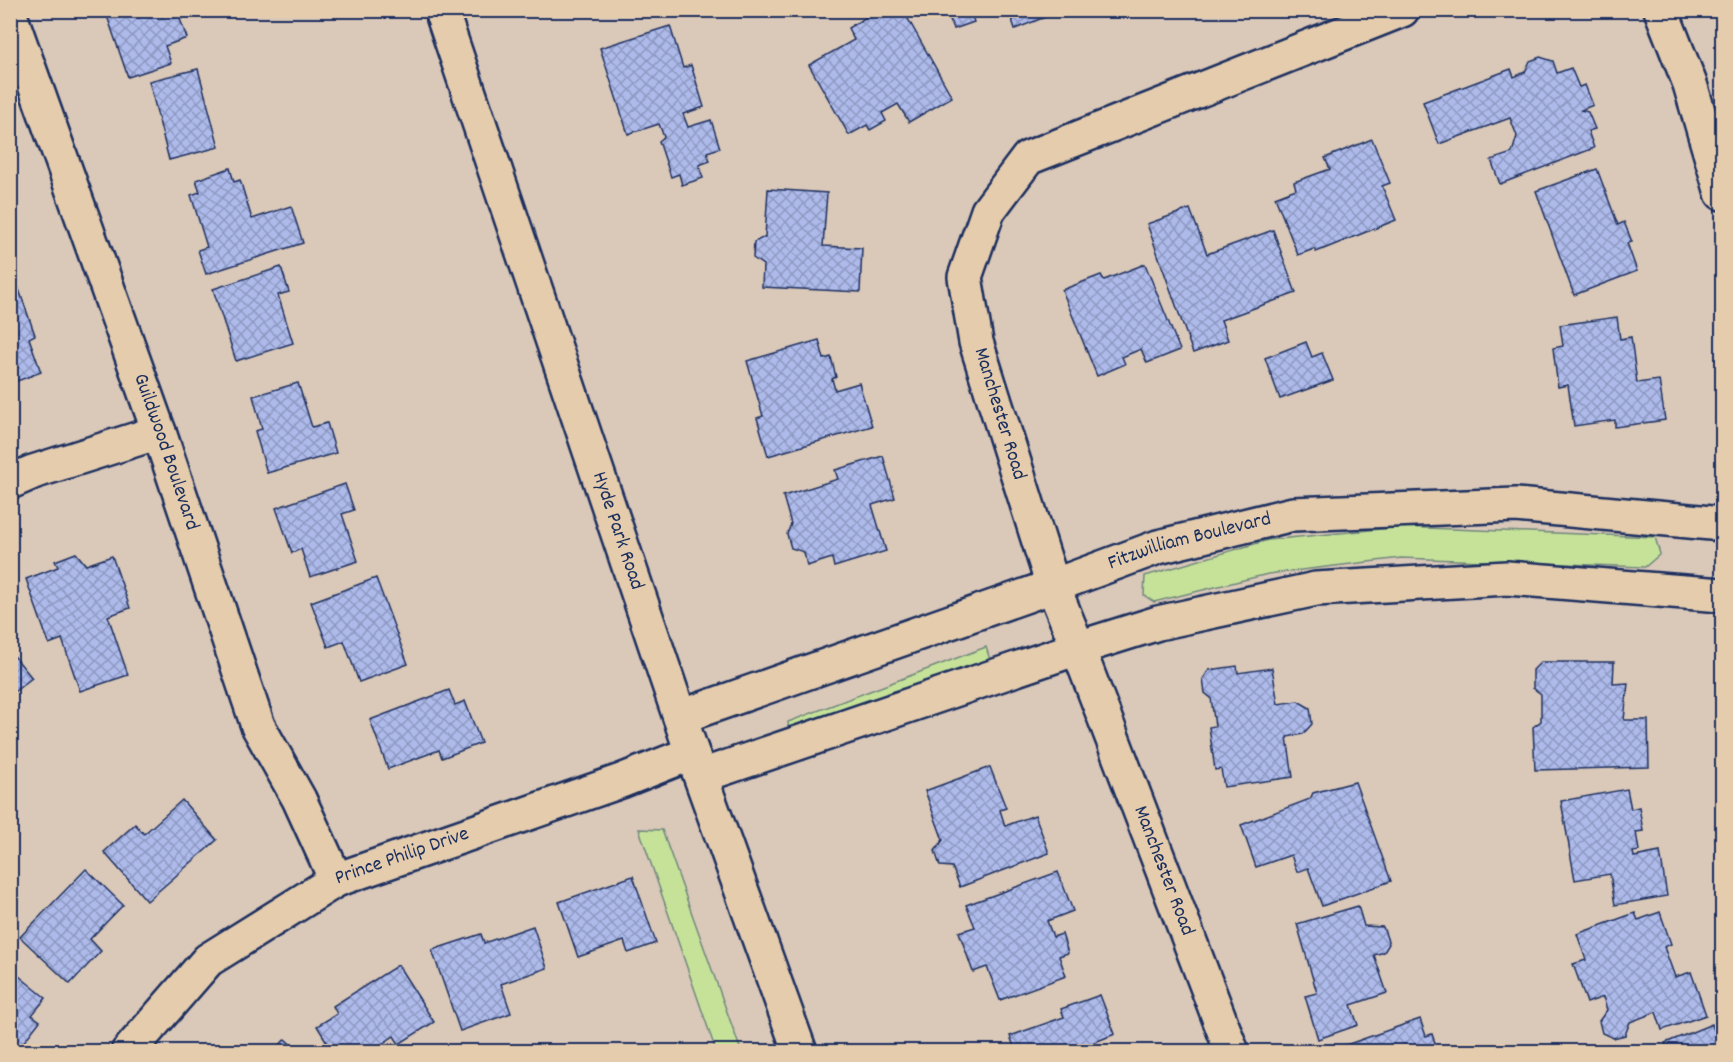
<svg xmlns="http://www.w3.org/2000/svg" width="1733" height="1062" font-family="Dekko,sans-serif">
  <defs>
    <pattern id="building-cross-hatch" width="8" height="8" patternUnits="userSpaceOnUse" patternTransform="scale(1.5)"><rect width="8" height="8" fill="#aebaea"/><path d="M0 0l8 8M0 8l8-8" fill="none" stroke="#8d98c1"/></pattern>
  </defs>
  <rect width="100%" height="100%" fill="#dac8b9"/>
  <filter id="ink" filterUnits="userSpaceOnUse"><feTurbulence type="fractalNoise" baseFrequency=".0167" numOctaves="2"/><feDisplacementMap in="SourceGraphic" scale="12" xChannelSelector="R" yChannelSelector="G"/><feConvolveMatrix kernelMatrix="1 2 1 2 8 2 1 2 1" color-interpolation-filters="sRGB"/></filter>
  <g filter="url(#ink)">
    <g fill="#c6e299" stroke="#70887c" stroke-width="1.5">
      <path d="M1401 527 1655 537 1660 554 1645 567 1401 558 1268 574 1154 602 1144 595 1145 576 1268 540Z"/>
      <path d="M986 647 990 660 789 731 788 722Z"/>
      <path d="M639 829 662 830 741 1051H716Z"/>
    </g>
    <g fill="url(#building-cross-hatch)" stroke="#1b2f5e" stroke-width="1.5">
      <path d="M105 10H203L180 19 187 38 165 46 171 63 128 77Z"/>
      <path d="M878 10H903L952 97 909 122 898 104 882 113 886 121 870 130 867 125 849 135 809 65 854 40 848 28Z"/>
      <path d="M946 10H986L972 16 974 22 954 29Z"/>
      <path d="M1009 10H1058V12L1015 29Z"/>
      <path d="M670 26 683 68 691 65 704 107 683 114 688 127 711 120 720 148 707 152 710 161 699 165 703 178 682 185 679 174 671 177 659 141 664 137 659 124 628 134 600 48Z"/>
      <path d="M1540 57 1553 61 1557 73 1571 68 1579 87 1585 85 1593 105 1581 110 1588 112 1595 129 1588 131 1594 148 1500 184 1491 160 1512 153 1517 136 1510 118 1439 144 1423 102 1511 69 1514 77 1525 72 1530 61Z"/>
      <path d="M198 69 219 147 169 160 149 81Z"/>
      <path d="M1372 139 1390 183 1382 186 1396 220 1316 252 1314 249 1298 255 1275 197 1296 189 1294 182 1330 169 1325 158Z"/>
      <path d="M230 168 234 182 240 180 252 219 291 206 303 243 206 274 198 250 207 247 191 195 200 192 196 180Z"/>
      <path d="M1597 169 1618 225 1624 222 1632 242 1627 243 1637 271 1574 295 1536 191Z"/>
      <path d="M768 189 827 193 823 246 862 248 860 292 762 287 763 265 753 258 754 242 765 237Z"/>
      <path d="M1190 209 1207 254 1273 230 1296 293 1221 320 1228 340 1193 353 1147 224Z"/>
      <path d="M10 264 35 335 29 338 41 372 12 383Z"/>
      <path d="M1145 264 1180 350 1147 363 1141 349 1122 357 1125 364 1097 376 1062 290 1101 275 1104 280Z"/>
      <path d="M281 267 289 292 278 295 293 343 236 361 213 289Z"/>
      <path d="M1617 317 1620 339 1631 337 1637 383 1659 380 1665 420 1615 427V420L1574 426 1568 385 1558 387 1553 348 1563 346 1560 325Z"/>
      <path d="M819 340 824 359 831 357 836 377 832 379 835 390 859 383 872 426 768 456 757 418 763 416 747 361Z"/>
      <path d="M1306 342 1312 357 1322 353 1333 380 1280 399 1265 358Z"/>
      <path d="M298 383 312 427 327 423 336 453 267 473 255 431 262 429 253 396Z"/>
      <path d="M883 456 895 498 872 505 886 551 834 567 832 558 807 566 804 552 791 548 787 534 791 524 783 496 838 479 835 470Z"/>
      <path d="M345 484 354 510 342 514 358 561 310 577 301 549 292 553 276 508Z"/>
      <path d="M76 553 86 565 112 556 130 608 108 616 128 675 80 691 62 639 49 644 26 579 58 567 55 561Z"/>
      <path d="M376 578 408 664 359 682 344 641 328 647 311 602Z"/>
      <path d="M10 651 32 678 10 695Z"/>
      <path d="M1541 662H1614L1613 684 1628 683 1624 720H1648L1649 767 1535 770 1533 727 1541 721V694L1533 688V670Z"/>
      <path d="M1237 666 1238 673 1272 668 1278 704 1298 701 1310 708 1312 724 1303 734 1287 737 1293 777 1224 787 1221 769 1215 770 1209 727 1215 726 1211 698 1205 693 1203 679 1209 670Z"/>
      <path d="M449 690 455 705 465 701 481 743 442 758 439 750 388 769 370 720Z"/>
      <path d="M990 767 1006 808 1000 810 1005 826 1035 815 1049 853 960 887 952 867 940 866 935 851 943 840 925 791Z"/>
      <path d="M1355 782 1391 881 1322 906 1308 868 1297 872 1291 855 1256 867 1241 825 1310 799 1313 793Z"/>
      <path d="M1627 789 1631 809 1639 807 1643 831 1636 832 1639 851 1633 852 1634 857 1660 852 1667 896 1615 905 1610 874 1575 880 1561 801Z"/>
      <path d="M182 800 217 840 147 901 104 852 135 824 144 834Z"/>
      <path d="M86 869 123 905 90 939 101 951 70 984 20 937Z"/>
      <path d="M1058 872 1073 911 1047 921 1053 937 1062 934 1068 953 1059 956 1066 976 1000 1000 987 967 973 972 959 932 975 927 966 905Z"/>
      <path d="M633 876 656 943 628 953 624 941 578 957 559 902Z"/>
      <path d="M1358 906 1364 926 1383 927 1389 944 1384 952 1374 955 1387 993 1351 1005 1358 1025 1318 1039 1305 996 1317 993 1297 924Z"/>
      <path d="M1660 912 1671 944 1664 947 1675 977 1691 972 1706 1015 1662 1030 1656 1012 1630 1022 1625 1035 1613 1038 1602 1033 1599 1021 1607 1010 1603 997 1587 1003 1573 964 1586 960 1577 934 1635 913 1638 920Z"/>
      <path d="M533 926 547 968 501 984 511 1013 460 1031 432 950 481 934 484 943Z"/>
      <path d="M398 965 434 1022 399 1044 394 1036 370 1052H333L317 1026 337 1014 333 1006Z"/>
      <path d="M14 972 46 998 32 1015 40 1021 16 1052H10V976Z"/>
      <path d="M1100 995 1115 1034 1090 1044 1093 1052H1016L1010 1036 1064 1017 1061 1009Z"/>
      <path d="M1420 1019 1426 1036 1432 1034 1438 1052H1326Z"/>
      <path d="M1712 1024 1722 1052H1668L1665 1043Z"/>
      <path d="M285 1039 299 1052H274Z"/>
    </g>
    <g fill="none" stroke-linecap="round" stroke-linejoin="round">
      <g stroke="#1b2f5e" stroke-width="38">
        <g id="minor">
          <path d="M1661 10 1690 84 1722 193"/>
          <path d="M10 482 33 472 159 432"/>
          <path id="s1" d="M1053 586 1158 547 1293 514 1516 505 1722 524"/>
          <path d="M128 1052 208 960 336 880"/>
          <path d="M1232 1052 1078 648 1158 623 1316 589 1507 578 1722 595"/>
        </g>
      </g>
      <g stroke="#1b2f5e" stroke-width="38">
        <g id="tertiary">
          <path id="s2" d="M10 15 159 432 258 726 299 799 336 880 621 781 692 753"/>
          <path d="M680 717 1053 586"/>
          <path d="M701 776 1078 648 1053 586 976 342 965 277 988 211 1028 158 1402 10"/>
        </g>
      </g>
      <g stroke="#1b2f5e" stroke-width="38">
        <g id="secondary">
          <path id="s3" d="M441 10 692 753 800 1052"/>
        </g>
      </g>
      <use href="#minor" stroke="#e5ccad" stroke-width="33"/>
      <use href="#tertiary" stroke="#e5ccad" stroke-width="33"/>
      <use href="#secondary" stroke="#e5ccad" stroke-width="33"/>
    </g>
  </g>
  <g text-anchor="middle" dominant-baseline="central" stroke-width="6" stroke-linejoin="round" paint-order="stroke">
    <g font-size="21" fill="#1b2f5e" stroke="#e5ccad">
      <text transform="translate(999 414) rotate(73)">Manchester Road</text>
      <text stroke="none"><textPath href="#s2" startOffset="464">Guildwood Boulevard</textPath></text>
      <text stroke="none"><textPath href="#s3" startOffset="550">Hyde Park Road</textPath></text>
      <text stroke="none"><textPath href="#s1" startOffset="144">Fitzwilliam Boulevard</textPath></text>
      <text stroke="none"><textPath href="#s2" startOffset="996">Prince Philip Drive</textPath></text>
      <text transform="translate(1163 871) rotate(69)">Manchester Road</text>
    </g>
  </g>
  <rect width="1733" height="1062" fill="none" stroke="#e5ccad" stroke-width="36"/>
  <rect x="18" y="18" width="1697" height="1026" fill="none" stroke="#1b2f5e" stroke-width="2" filter="url(#ink)"/>
</svg>
